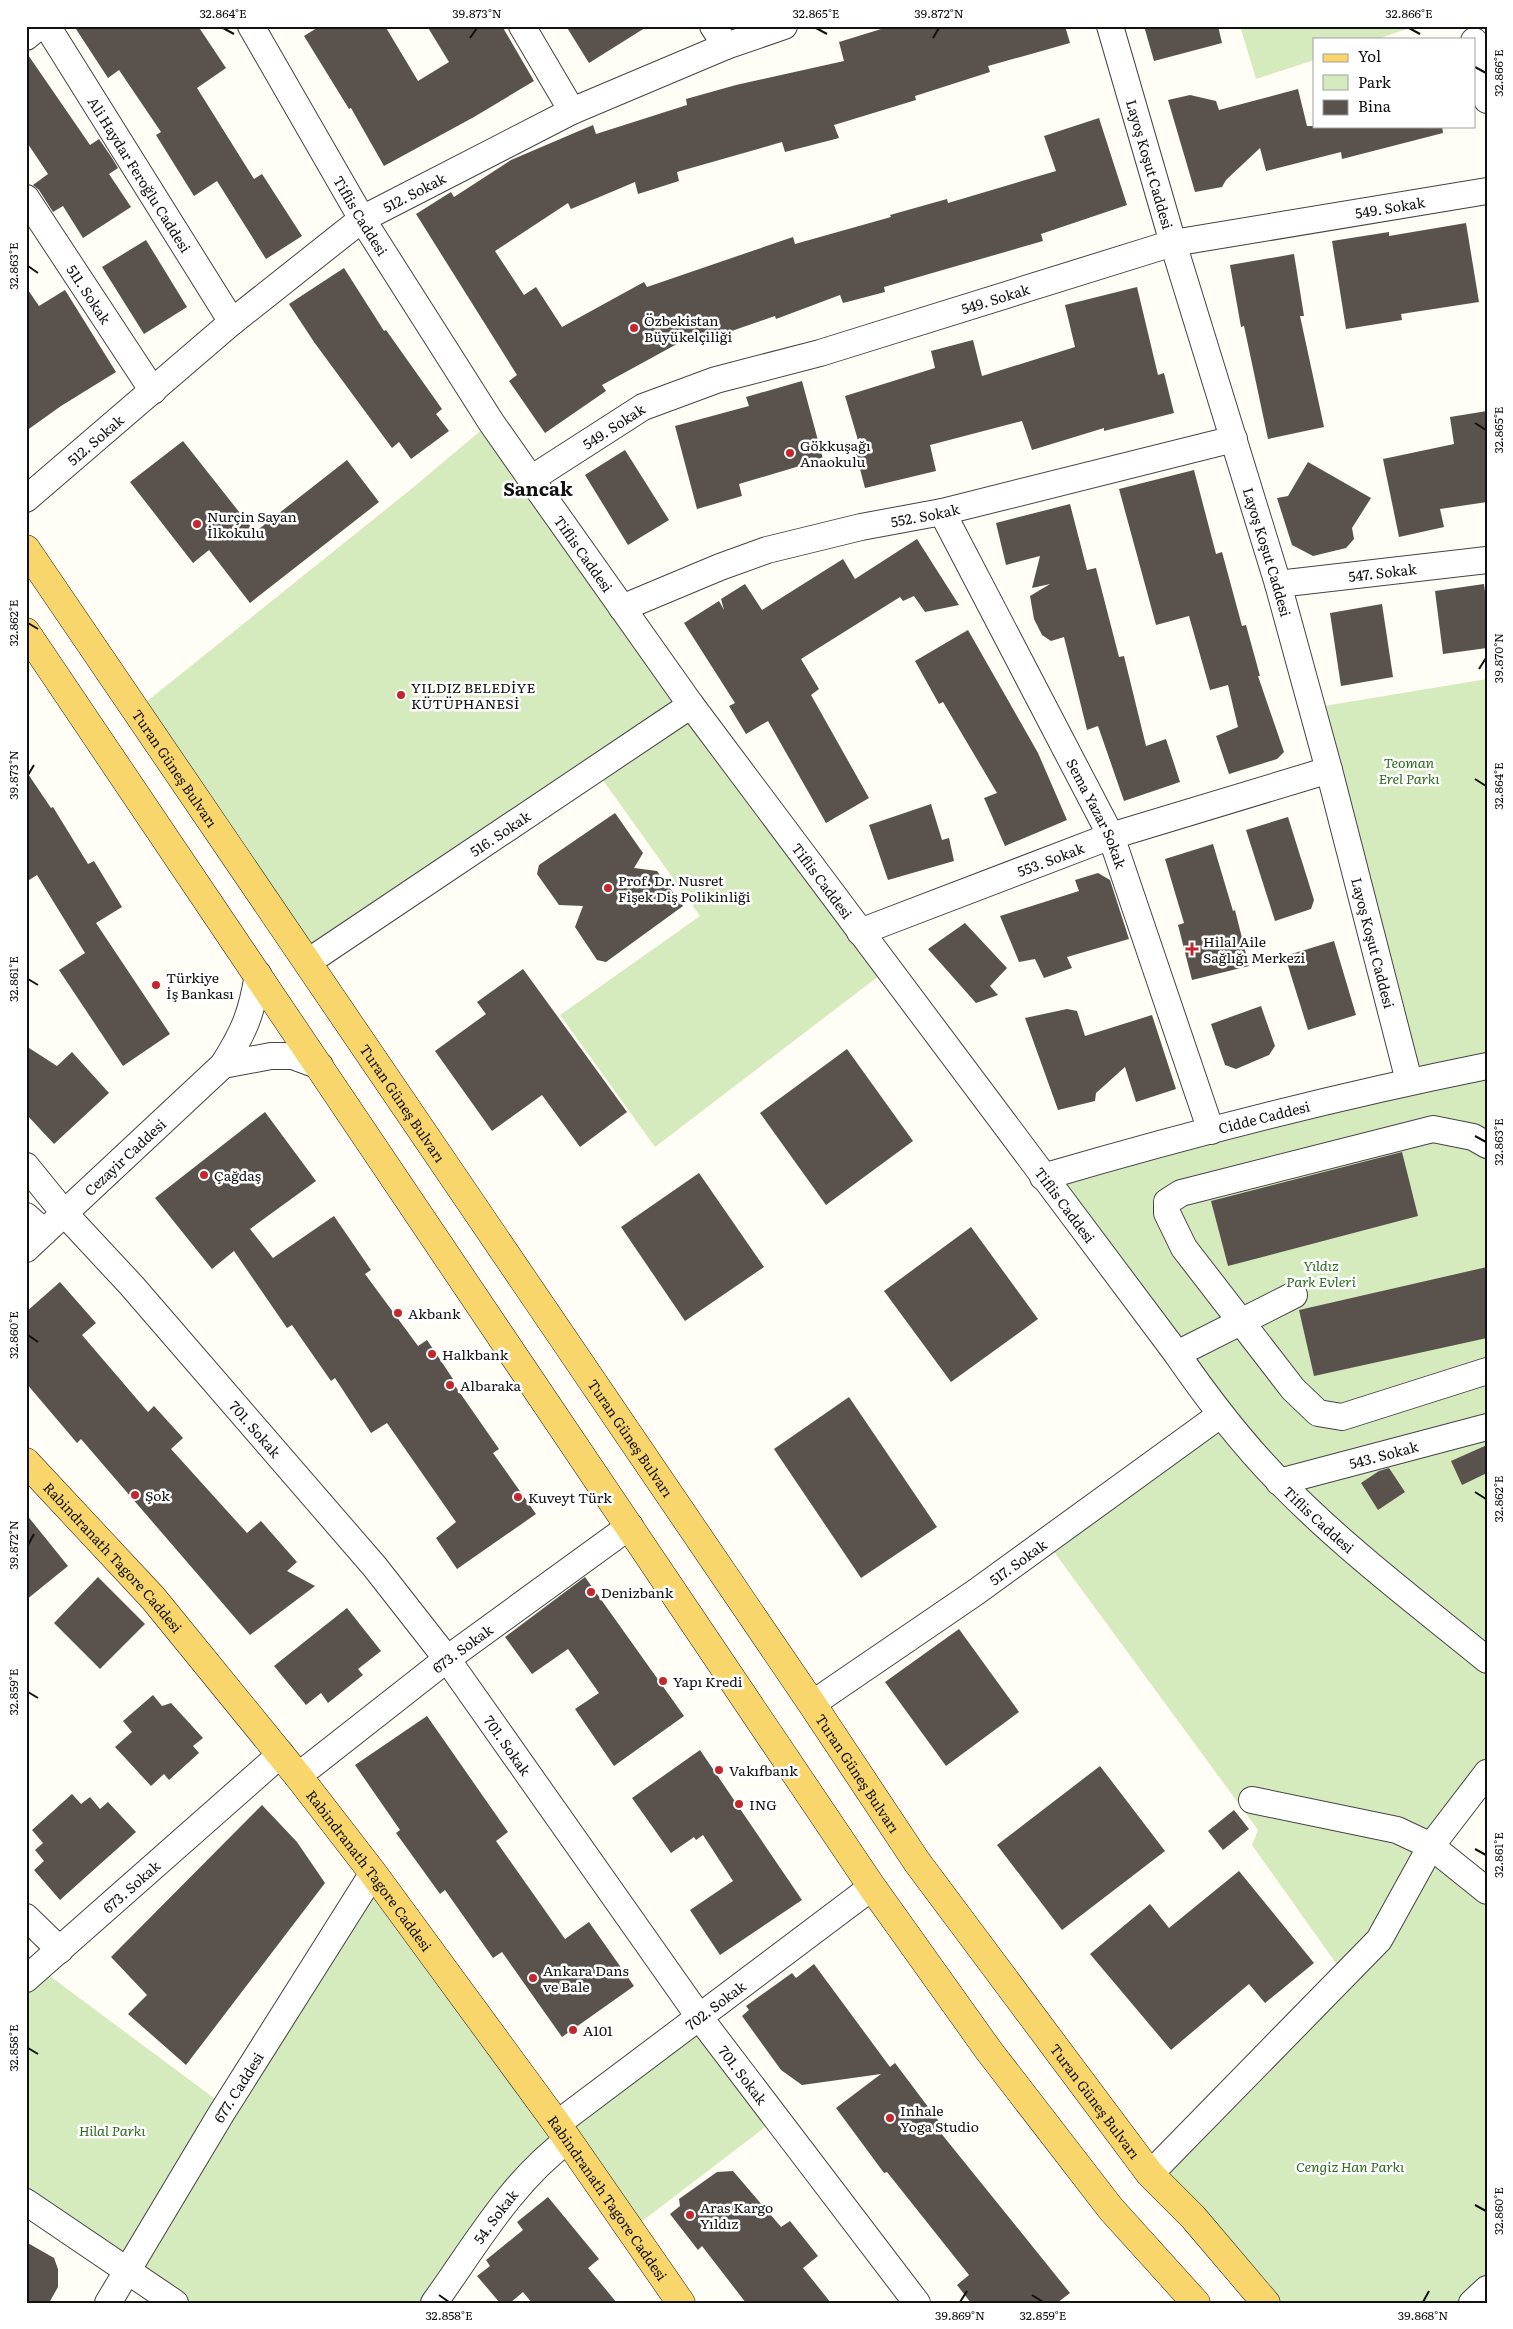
<svg xmlns="http://www.w3.org/2000/svg" width="1513" height="2329" font-family="Literata,serif">
  <rect width="100%" height="100%" fill="#fffdf5"/>
  <g fill="#d5ebbd">
    <path d="M1240 26H1415L1378 39H1314V60L1256 79Z"/>
    <path d="M491 422 888 969 655 1147 560 1015 700 916 595 769 308 962 136 710 410 490Z"/>
    <path d="M1487 679V1773L1431 1846 1487 1891V2303H1266L1150 2174 1345 1976 1252 1845 1258 1830 1046 1541 1220 1415 1043 1177 1408 1081 1312 708Z"/>
    <path d="M373 1873 557 2124 700 2018 777 2118 632 2229 569 2141 434 2303H175L26 2202V1979L39 1968 226 2107Z"/>
  </g>
  <g fill="#5a524d">
    <path d="M74 26H198L226 68 197 88 254 179 262 174 302 236 266 259 217 181 194 196 156 135 161 132 119 70 108 78Z"/>
    <path d="M320 26H385L418 81 449 62 427 26H502L534 81 474 117 384 166 351 108 349 109 304 36Z"/>
    <path d="M566 26H648L589 63Z"/>
    <path d="M891 26H1065L1070 43 988 66 990 72 915 96 916 100 834 125 839 138 785 152 782 142 677 172 679 181 638 194 635 182 571 209 568 203 495 251 524 295 536 287 562 327 644 282 647 287 793 237 795 244 891 217 890 215 947 199 948 203 1056 171 1044 136 1099 118 1127 205 1041 234 1043 241 884 287 885 292 843 303 840 295 776 319 775 316 700 342 697 333 602 385 606 391 545 433 509 381 517 375 416 214 451 192 454 197 511 160 593 125 596 134 687 105 686 99 736 85 844 61 839 42Z"/>
    <path d="M1144 26H1218L1222 43 1154 61Z"/>
    <path d="M26 52 90 145 99 139 112 158 118 168 109 174 131 207 83 238 63 206 53 212 39 190 33 185 48 174 26 141Z"/>
    <path d="M1298 89 1307 126H1442L1443 133 1342 159 1341 152 1266 171 1260 148 1226 180 1222 187 1195 192 1168 100 1190 95 1216 101 1219 110Z"/>
    <path d="M1466 223 1479 302 1401 314 1402 320 1346 329 1332 241 1389 232V236Z"/>
    <path d="M146 240 187 307 144 334 102 267Z"/>
    <path d="M1294 254 1304 316H1300L1324 427 1268 439 1244 326 1241 327 1230 265Z"/>
    <path d="M344 268 384 331 386 330 442 409 436 414 449 431 411 459 399 442 392 448 314 342 289 304Z"/>
    <path d="M26 287 39 306 65 290 116 372 61 406 26 431Z"/>
    <path d="M1137 287 1158 375 1164 373 1174 413 1104 431V428L1032 450 1022 421 930 445 936 471 865 488 856 454 860 447 845 396 935 368 931 351 973 340 982 376 1075 347 1065 305Z"/>
    <path d="M802 381 823 459 739 484 742 496 697 509 675 426 749 406 746 397Z"/>
    <path d="M1487 411V502L1440 509 1444 527 1399 537 1383 459 1454 444 1450 417Z"/>
    <path d="M183 441 255 532 347 460 379 502 250 603 209 550 193 563 130 482Z"/>
    <path d="M625 450 669 520 628 545 585 475Z"/>
    <path d="M1308 462 1371 498 1352 528 1354 539 1346 548 1313 556 1292 545 1277 498 1288 496Z"/>
    <path d="M1194 470 1216 554 1222 552 1242 626 1246 625 1260 676H1258L1284 752 1277 759 1229 774 1216 736 1238 727 1228 685 1210 690 1189 616 1156 625 1119 489Z"/>
    <path d="M1070 504 1087 570 1096 568 1119 657 1124 656 1146 746 1166 739 1180 782 1124 801 1098 726 1087 730 1064 637 1051 641 1042 635 1034 619 1030 596 1050 584 1032 588 1040 556 1006 565 996 523Z"/>
    <path d="M917 539 959 605 925 612 914 596 903 601 900 597 801 659 819 689 811 695 869 798 826 823 768 721 746 734 729 706 735 703 684 623 719 601 724 610 721 599 745 584 762 610 843 559 855 579Z"/>
    <path d="M1484 584 1487 607V648L1443 654 1435 591Z"/>
    <path d="M1382 604 1393 677 1341 686 1330 613Z"/>
    <path d="M968 630 1038 753 1067 820 1005 846 984 798 997 793 943 702 939 704 915 661Z"/>
    <path d="M26 771 51 808 53 807 88 864 94 861 122 907 96 923 170 1034 123 1066 59 970 85 953 37 875 26 882Z"/>
    <path d="M931 804 942 840 949 838 954 861 888 880 869 825Z"/>
    <path d="M615 813 643 853 634 868 657 871 683 906 606 962 597 960 575 927 583 906 559 905 537 874 539 865Z"/>
    <path d="M1288 817 1314 900 1311 909 1275 921 1246 830Z"/>
    <path d="M1213 844 1233 911 1235 910 1249 966 1192 980 1178 925 1184 923 1165 859Z"/>
    <path d="M1098 873 1110 880 1129 939 1067 957 1072 968 1044 978 1035 959 1019 962 1000 916 1079 891 1075 880Z"/>
    <path d="M965 923 1007 968 990 986 998 995 976 1003 928 949Z"/>
    <path d="M1334 941 1356 1015 1308 1030 1285 956Z"/>
    <path d="M523 969 627 1112 580 1147 542 1095 492 1131 435 1051 486 1014 477 1002Z"/>
    <path d="M1261 1006 1275 1046 1269 1055 1236 1069 1225 1065 1211 1024Z"/>
    <path d="M1067 1009 1077 1011 1085 1036 1152 1015 1176 1089 1136 1102 1125 1067 1096 1093 1095 1101 1058 1110 1025 1018Z"/>
    <path d="M26 1046 57 1066 72 1052 109 1093 54 1144 26 1114Z"/>
    <path d="M847 1049 913 1141 826 1205 760 1113Z"/>
    <path d="M265 1112 316 1181 250 1229 273 1258 334 1216 371 1270 365 1274 418 1346 427 1340 453 1379 451 1380 499 1449 493 1453 536 1514 457 1569 436 1538 456 1522 387 1423 371 1433 335 1378 331 1381 292 1325 287 1328 234 1251 212 1269 155 1198Z"/>
    <path d="M1402 1152 1418 1216 1228 1266 1211 1201Z"/>
    <path d="M699 1173 764 1267 685 1321 621 1227Z"/>
    <path d="M971 1227 1038 1319 951 1382 884 1291Z"/>
    <path d="M1487 1267V1338L1314 1376 1299 1310Z"/>
    <path d="M60 1282 96 1323 82 1335 148 1412 154 1406 183 1438 171 1449 247 1533 261 1521 297 1562 287 1571 315 1586 250 1635 81 1439 77 1443 26 1383V1312Z"/>
    <path d="M849 1397 937 1527 861 1578 774 1449Z"/>
    <path d="M1487 1445V1473L1462 1485 1451 1461Z"/>
    <path d="M1389 1468 1405 1492 1378 1510 1361 1483 1379 1471Z"/>
    <path d="M26 1514 68 1566 26 1600Z"/>
    <path d="M98 1577 145 1624 100 1669 54 1623Z"/>
    <path d="M585 1577 684 1716 614 1766 575 1709 599 1693 568 1649 532 1674 505 1637Z"/>
    <path d="M347 1608 381 1651 358 1669 363 1675 328 1703 321 1693 306 1705 274 1666Z"/>
    <path d="M959 1629 1019 1712 946 1766 885 1682Z"/>
    <path d="M153 1695 162 1706 171 1703 203 1738 193 1746 199 1753 169 1780 164 1774 151 1786 115 1747 132 1732 123 1721Z"/>
    <path d="M427 1716 508 1832 496 1841 565 1939 589 1922 634 1986 562 2037 502 1952 493 1958 445 1890 440 1894 396 1833 400 1830 355 1765Z"/>
    <path d="M700 1750 802 1900 720 1955 690 1910 733 1881 703 1835 696 1840 694 1837 671 1853 632 1798Z"/>
    <path d="M1100 1766 1165 1851 1062 1930 997 1845Z"/>
    <path d="M72 1794 81 1804 90 1797 100 1809 108 1802 136 1832 60 1900 34 1870 44 1861 35 1850 43 1843 32 1830Z"/>
    <path d="M262 1805 297 1842 325 1883 186 2065 128 2014 147 1995 111 1957Z"/>
    <path d="M1234 1810 1249 1829 1223 1850 1208 1831Z"/>
    <path d="M1239 1871 1314 1963 1265 2003 1249 1984 1171 2050 1090 1954 1150 1904 1169 1928Z"/>
    <path d="M814 1964 890 2067 895 2063 944 2128 940 2132 1070 2293 1057 2303H971L957 2285 969 2275 887 2172 884 2173 836 2108 881 2074 802 2085 781 2070 742 2016 749 2010 746 2006 792 1973 796 1978Z"/>
    <path d="M733 2171 781 2227 790 2221 818 2256 803 2268 831 2303H746L702 2246 698 2250 670 2214 680 2206 679 2199 717 2172Z"/>
    <path d="M548 2197 599 2259 588 2268 617 2303H532L523 2292 510 2303H500L477 2276 490 2266 486 2260 523 2230 517 2222Z"/>
    <path d="M26 2242 54 2258 58 2269V2287L49 2303H26Z"/>
  </g>
  <g fill="none" stroke-linecap="round" stroke-linejoin="round">
    <g stroke="#444" stroke-width="28">
      <g id="minor">
        <path id="s1" d="M47 26 232 322"/>
        <path id="s2" d="M251 26 362 219 491 422 531 479 691 705 1177 1354C1208 1399 1241 1442 1279 1481 1343 1547 1416 1602 1487 1660"/>
        <path d="M522 26 572 111"/>
        <path d="M713 26 726 46"/>
        <path id="s3" d="M1110 26 1173 243 1278 584 1329 770 1409 1081"/>
        <path d="M26 37 39 26"/>
        <path d="M1474 41 1487 100"/>
        <path id="s4" d="M26 198 153 391"/>
        <path id="s5" d="M531 479 643 407 716 380 820 353 1173 243 1487 191"/>
        <path id="s6" d="M26 499 232 322 362 219 572 111 726 46 784 26"/>
        <path id="s7" d="M942 512 1111 836 1211 1131"/>
        <path id="s8" d="M1278 584 1487 560"/>
        <path id="s9" d="M622 608 720 567 767 550 861 527 942 512 1234 439"/>
        <path id="s10" d="M860 932 1111 836 1329 770"/>
        <path id="s11" d="M308 962 691 705"/>
        <path d="M223 1065 271 1056H293L320 1066"/>
        <path d="M1487 1145 1473 1137 1433 1129 1181 1193 1167 1202V1213L1184 1248 1293 1389 1318 1413 1342 1417 1487 1371"/>
        <path id="s12" d="M26 1166 65 1214 132 1286 375 1567 447 1659 700 2018 917 2303"/>
        <path id="s13" d="M1043 1177C1189 1134 1338 1096 1487 1066"/>
        <path d="M26 1216 44 1232"/>
        <path id="s14" d="M26 1249 223 1065C244 1032 252 1013 258 974"/>
        <path d="M1177 1354 1294 1295"/>
        <path id="s15" d="M1279 1482 1487 1427"/>
        <path id="s16" d="M812 1704 976 1592 1220 1415"/>
        <path id="s17" d="M298 1776 447 1659 630 1526"/>
        <path d="M1252 1800 1397 1830 1431 1846 1487 1891"/>
        <path d="M26 1917 60 1950"/>
        <path id="s18" d="M26 1979 281 1754"/>
        <path id="s19" d="M557 2124 872 1887"/>
        <path d="M1150 2174 1379 1940 1431 1846 1487 1773"/>
        <path d="M26 2202 175 2303"/>
        <path id="s20" d="M108 2303 221 2114 373 1873"/>
        <path id="s21" d="M434 2303C475 2246 511 2182 568 2140"/>
        <path d="M1472 2303 1487 2289"/>
      </g>
    </g>
    <g stroke="#222" stroke-width="29">
      <g id="major">
        <path id="s22" d="M26 549 812 1704 917 1862 1150 2174 1193 2217 1266 2303"/>
        <path d="M26 632 872 1887 989 2051 1111 2209 1196 2303"/>
        <path id="s23" d="M26 1462 153 1598 298 1776 373 1873 557 2124 681 2303"/>
      </g>
    </g>
    <use href="#minor" stroke="#fff" stroke-width="26"/>
    <use href="#major" stroke="#f9d66b" stroke-width="28"/>
  </g>
  <path fill="none" stroke="#111" stroke-width="2" d="M223 28 234 34M816 28 827 34M1409 28 1420 34M470 38 477 28M933 38 939 28M1475 67 1486 73M28 266 38 273M1475 423 1486 430M28 623 38 629M1479 669 1486 658M28 775 34 765M1475 779 1486 786M28 979 38 985M1475 1136 1486 1142M28 1335 38 1342M1475 1492 1486 1499M28 1545 34 1534M28 1692 38 1698M1475 1849 1486 1855M28 2048 38 2054M1475 2205 1486 2211M439 2295 449 2302M1032 2295 1043 2302M960 2302 967 2291M1423 2302 1429 2291"/>
  <g fill="#c4262e" stroke="#fff" stroke-width="2">
    <circle cx="634" cy="328" r="5"/>
    <circle cx="790" cy="453" r="5"/>
    <circle cx="197" cy="524" r="5"/>
    <circle cx="401" cy="695" r="5"/>
    <circle cx="608" cy="888" r="5"/>
    <path d="M1189.5 941.5h5v5h5v5h-5v5h-5v-5h-5v-5h5z"/>
    <circle cx="156" cy="985" r="5"/>
    <circle cx="204" cy="1175" r="5"/>
    <circle cx="398" cy="1313" r="5"/>
    <circle cx="432" cy="1354" r="5"/>
    <circle cx="450" cy="1385" r="5"/>
    <circle cx="135" cy="1495" r="5"/>
    <circle cx="518" cy="1497" r="5"/>
    <circle cx="591" cy="1592" r="5"/>
    <circle cx="663" cy="1681" r="5"/>
    <circle cx="719" cy="1770" r="5"/>
    <circle cx="739" cy="1804" r="5"/>
    <circle cx="533" cy="1978" r="5"/>
    <circle cx="573" cy="2030" r="5"/>
    <circle cx="890" cy="2118" r="5"/>
    <circle cx="690" cy="2215" r="5"/>
  </g>
  <g text-anchor="middle" dominant-baseline="central" stroke-width="5" stroke-linejoin="round" paint-order="stroke">
    <g font-size="14" fill="#111" stroke="#fff">
      <text stroke="none"><textPath href="#s3" startOffset="144">Layoş Koşut Caddesi</textPath></text>
      <text stroke="none"><textPath href="#s1" startOffset="175">Ali Haydar Feroğlu Caddesi</textPath></text>
      <text stroke="none"><textPath href="#s6" startOffset="496">512. Sokak</textPath></text>
      <text stroke="none"><textPath href="#s5" startOffset="908">549. Sokak</textPath></text>
      <text stroke="none"><textPath href="#s2" startOffset="219">Tiflis Caddesi</textPath></text>
      <text stroke="none"><textPath href="#s4" startOffset="115">511. Sokak</textPath></text>
      <text stroke="none"><textPath href="#s5" startOffset="502">549. Sokak</textPath></text>
      <text stroke="none"><textPath href="#s5" startOffset="98">549. Sokak</textPath></text>
      <text stroke="none"><textPath href="#s6" startOffset="91">512. Sokak</textPath></text>
      <text stroke="none"><textPath href="#s9" startOffset="318">552. Sokak</textPath></text>
      <text stroke="none"><textPath href="#s3" startOffset="549">Layoş Koşut Caddesi</textPath></text>
      <text stroke="none"><textPath href="#s2" startOffset="624">Tiflis Caddesi</textPath></text>
      <text stroke="none"><textPath href="#s8" startOffset="105">547. Sokak</textPath></text>
      <text stroke="none"><textPath href="#s22" startOffset="265">Turan Güneş Bulvarı</textPath></text>
      <text stroke="none"><textPath href="#s7" startOffset="339">Sema Yazar Sokak</textPath></text>
      <text stroke="none"><textPath href="#s11" startOffset="231">516. Sokak</textPath></text>
      <text stroke="none"><textPath href="#s10" startOffset="204">553. Sokak</textPath></text>
      <text stroke="none"><textPath href="#s2" startOffset="1029">Tiflis Caddesi</textPath></text>
      <text stroke="none"><textPath href="#s3" startOffset="954">Layoş Koşut Caddesi</textPath></text>
      <text stroke="none"><textPath href="#s22" startOffset="670">Turan Güneş Bulvarı</textPath></text>
      <text stroke="none"><textPath href="#s13" startOffset="229">Cidde Caddesi</textPath></text>
      <text stroke="none"><textPath href="#s14" startOffset="135">Cezayir Caddesi</textPath></text>
      <text stroke="none"><textPath href="#s2" startOffset="1434">Tiflis Caddesi</textPath></text>
      <text stroke="none"><textPath href="#s12" startOffset="349">701. Sokak</textPath></text>
      <text stroke="none"><textPath href="#s22" startOffset="1075">Turan Güneş Bulvarı</textPath></text>
      <text stroke="none"><textPath href="#s15" startOffset="108">543. Sokak</textPath></text>
      <text stroke="none"><textPath href="#s2" startOffset="1839">Tiflis Caddesi</textPath></text>
      <text stroke="none"><textPath href="#s23" startOffset="129">Rabindranath Tagore Caddesi</textPath></text>
      <text stroke="none"><textPath href="#s16" startOffset="250">517. Sokak</textPath></text>
      <text stroke="none"><textPath href="#s17" startOffset="208">673. Sokak</textPath></text>
      <text stroke="none"><textPath href="#s12" startOffset="754">701. Sokak</textPath></text>
      <text stroke="none"><textPath href="#s22" startOffset="1480">Turan Güneş Bulvarı</textPath></text>
      <text stroke="none"><textPath href="#s23" startOffset="534">Rabindranath Tagore Caddesi</textPath></text>
      <text stroke="none"><textPath href="#s18" startOffset="140">673. Sokak</textPath></text>
      <text stroke="none"><textPath href="#s19" startOffset="198">702. Sokak</textPath></text>
      <text stroke="none"><textPath href="#s12" startOffset="1159">701. Sokak</textPath></text>
      <text stroke="none"><textPath href="#s20" startOffset="252">677. Caddesi</textPath></text>
      <text stroke="none"><textPath href="#s22" startOffset="1885">Turan Güneş Bulvarı</textPath></text>
      <text stroke="none"><textPath href="#s23" startOffset="939">Rabindranath Tagore Caddesi</textPath></text>
      <text stroke="none"><textPath href="#s21" startOffset="106">54. Sokak</textPath></text>
    </g>
    <g font-size="14" fill="#111" stroke="#fff" text-anchor="start">
      <text x="644" y="320">Özbekistan<tspan x="644" dy="16">Büyükelçiliği</tspan></text>
      <text x="800" y="445">Gökkuşağı<tspan x="800" dy="16">Anaokulu</tspan></text>
      <text x="207" y="516">Nurçin Sayan<tspan x="207" dy="16">İlkokulu</tspan></text>
      <text x="411" y="687">YILDIZ BELEDİYE<tspan x="411" dy="16">KÜTÜPHANESİ</tspan></text>
      <text x="618" y="880">Prof. Dr. Nusret<tspan x="618" dy="16">Fişek Diş Polikinliği</tspan></text>
      <text x="1203" y="941">Hilal Aile<tspan x="1203" dy="16">Sağlığı Merkezi</tspan></text>
      <text x="166" y="977">Türkiye<tspan x="166" dy="16">İş Bankası</tspan></text>
      <text x="214" y="1175">Çağdaş</text>
      <text x="408" y="1313">Akbank</text>
      <text x="442" y="1354">Halkbank</text>
      <text x="460" y="1385">Albaraka</text>
      <text x="145" y="1495">Şok</text>
      <text x="528" y="1497">Kuveyt Türk</text>
      <text x="601" y="1592">Denizbank</text>
      <text x="673" y="1681">Yapı Kredi</text>
      <text x="729" y="1770">Vakıfbank</text>
      <text x="749" y="1804">ING</text>
      <text x="543" y="1970">Ankara Dans<tspan x="543" dy="16">ve Bale</tspan></text>
      <text x="583" y="2030">A101</text>
      <text x="900" y="2110">Inhale<tspan x="900" dy="16">Yoga Studio</tspan></text>
      <text x="700" y="2207">Aras Kargo<tspan x="700" dy="16">Yıldız</tspan></text>
    </g>
    <g font-size="14" font-style="italic" fill="#2f6b1f" stroke="#fff">
      <text x="1409" y="762">Teoman<tspan x="1409" dy="16">Erel Parkı</tspan></text>
      <text x="1321" y="1265">Yıldız<tspan x="1321" dy="16">Park Evleri</tspan></text>
      <text x="112" y="2130">Hilal Parkı</text>
      <text x="1350" y="2166">Cengiz Han Parkı</text>
    </g>
    <g font-size="19" font-weight="bold" fill="#111" stroke="#fff">
      <text x="538" y="488">Sancak</text>
    </g>
  </g>
  <rect width="1513" height="2329" fill="none" stroke="#ffffff" stroke-width="55"/>
  <rect x="1313" y="38" width="162" height="90" fill="#ffffff" stroke="#a0a0a0"/>
  <rect x="1323" y="54" width="25" height="8" fill="#f9d66b" stroke="#a0a0a0"/>
  <text x="1358" y="62" font-size="15" fill="#111111">Yol</text>
  <rect x="1323" y="75" width="25" height="15" fill="#d5ebbd" stroke="#a0a0a0"/>
  <text x="1358" y="88" font-size="15" fill="#111111">Park</text>
  <rect x="1323" y="100" width="25" height="15" fill="#5a524d" stroke="#a0a0a0"/>
  <text x="1358" y="112" font-size="15" fill="#111111">Bina</text>
  <rect x="28" y="28" width="1458" height="2274" fill="none" stroke="#111" stroke-width="2"/>
  <g font-size="12" text-anchor="middle" fill="#111">
    <text x="223" y="18">32.864°E</text>
    <text x="477" y="18">39.873°N</text>
    <text x="816" y="18">32.865°E</text>
    <text x="939" y="18">39.872°N</text>
    <text x="1409" y="18">32.866°E</text>
    <text transform="translate(1499 73) rotate(-90)" y="4">32.866°E</text>
    <text transform="translate(14 266) rotate(-90)" y="4">32.863°E</text>
    <text transform="translate(1499 430) rotate(-90)" y="4">32.865°E</text>
    <text transform="translate(14 623) rotate(-90)" y="4">32.862°E</text>
    <text transform="translate(1499 658) rotate(-90)" y="4">39.870°N</text>
    <text transform="translate(14 775) rotate(-90)" y="4">39.873°N</text>
    <text transform="translate(1499 786) rotate(-90)" y="4">32.864°E</text>
    <text transform="translate(14 979) rotate(-90)" y="4">32.861°E</text>
    <text transform="translate(1499 1142) rotate(-90)" y="4">32.863°E</text>
    <text transform="translate(14 1335) rotate(-90)" y="4">32.860°E</text>
    <text transform="translate(1499 1499) rotate(-90)" y="4">32.862°E</text>
    <text transform="translate(14 1545) rotate(-90)" y="4">39.872°N</text>
    <text transform="translate(14 1692) rotate(-90)" y="4">32.859°E</text>
    <text transform="translate(1499 1855) rotate(-90)" y="4">32.861°E</text>
    <text transform="translate(14 2048) rotate(-90)" y="4">32.858°E</text>
    <text transform="translate(1499 2211) rotate(-90)" y="4">32.860°E</text>
    <text x="449" y="2320">32.858°E</text>
    <text x="960" y="2320">39.869°N</text>
    <text x="1043" y="2320">32.859°E</text>
    <text x="1423" y="2320">39.868°N</text>
  </g>
</svg>
